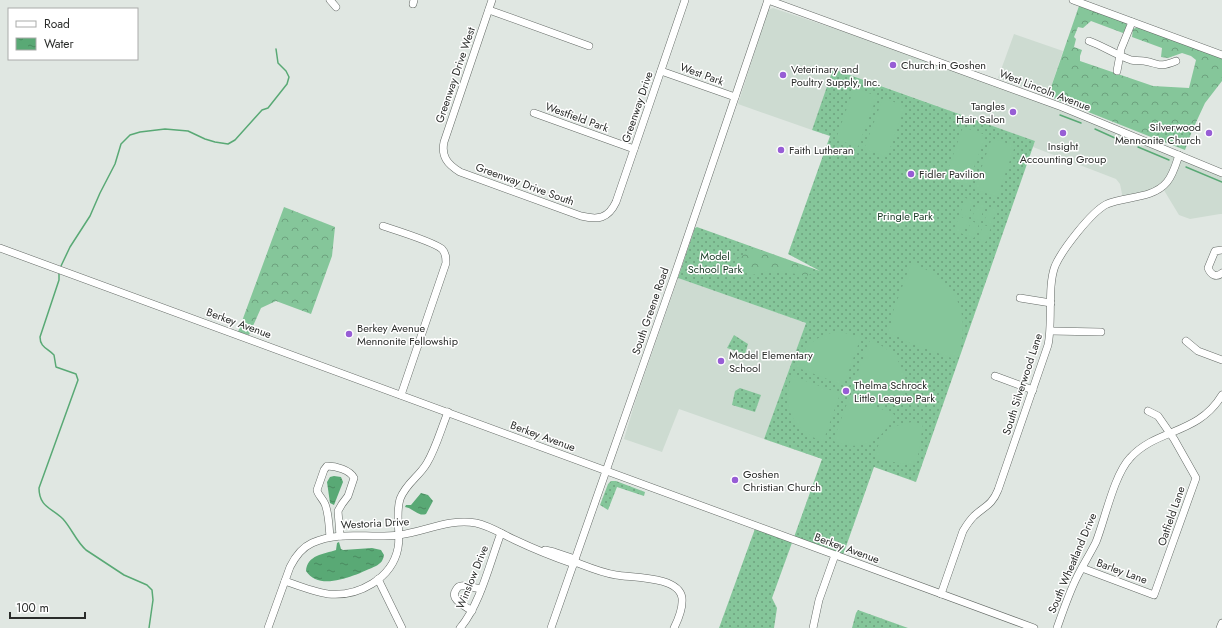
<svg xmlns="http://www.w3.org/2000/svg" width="1222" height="628" font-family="Jost,sans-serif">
  <defs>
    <pattern id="grass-dots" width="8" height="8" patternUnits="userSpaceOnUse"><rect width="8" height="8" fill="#85c69a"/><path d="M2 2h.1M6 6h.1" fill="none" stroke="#6da17e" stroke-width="1.8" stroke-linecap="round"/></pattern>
    <pattern id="forest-crowns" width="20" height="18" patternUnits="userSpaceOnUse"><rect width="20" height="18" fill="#85c69a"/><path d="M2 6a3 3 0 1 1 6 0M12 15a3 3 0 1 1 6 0" fill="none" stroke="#6da17e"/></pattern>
    <pattern id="water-ripples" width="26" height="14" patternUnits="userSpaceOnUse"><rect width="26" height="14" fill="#59a975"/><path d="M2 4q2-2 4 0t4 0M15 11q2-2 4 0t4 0" fill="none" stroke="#4a8a60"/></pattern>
  </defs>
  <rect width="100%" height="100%" fill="#e0e7e2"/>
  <g fill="#cddbd1">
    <path d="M773 8 895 49 1074 115 1222 177V214H1220L1190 219 1179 215 1162 187 1123 199 1120 184 1116 179 1033 147 1035 141 834 69 812 130 738 104 767 13 768 10Z"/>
    <path d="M1014 34 1063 51 1048 96 998 78Z"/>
    <path d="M678 278 806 323 764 439 679 409 662 452 624 439 636 399Z"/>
  </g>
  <g fill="url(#grass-dots)">
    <path d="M833 69 1035 141 916 482 874 467 842 558 793 540 772 598 777 608 774 628H719L756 526 793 540 822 459 764 439 806 323 678 278 695 228 697 227 820 271 788 254 830 136 812 130Z"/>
    <path d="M1168 130 1192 131 1185 150 1151 137 1159 132Z"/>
    <path d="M734 335 748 344 745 354 727 348Z"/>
    <path d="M740 388 761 395 755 412 732 405 735 391Z"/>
    <path d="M611 481H616L645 492 644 496 617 487 608 510 600 505 608 484Z"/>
    <path d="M858 610 908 628H852L856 613Z"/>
  </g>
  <g fill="url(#forest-crowns)">
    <path d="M1079 6 1127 23 1126 29 1123 33 1091 21 1083 28 1078 27 1074 37 1076 39 1074 47 1082 50 1080 56V61L1153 86 1189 88 1196 60 1191 56 1182 53 1168 58 1161 57 1162 48 1132 37 1133 29 1138 27 1222 57V81L1205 103 1192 131C1176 131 1165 128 1151 137L1048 96Z"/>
    <path d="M284 207 335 227 332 256 311 314 276 301 261 308 249 335 238 332Z"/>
    <path d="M752 248 813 269V272L807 276 780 271H769L752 275 741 266 738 259 740 256 744 255 746 251Z"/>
  </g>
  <g fill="#85c69a">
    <path d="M854 88 877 96 858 147 836 139Z"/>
    <path d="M883 98 905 106 887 157 864 149Z"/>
    <path d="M963 127 986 135 967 186 945 178Z"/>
    <path d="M992 138 1015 146 997 197 974 189Z"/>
    <path d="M965 198 973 201 968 217 960 214Z"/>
    <path d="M977 203 985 205 980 221 972 218Z"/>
    <path d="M990 207 997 210 991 224 984 221Z"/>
    <path d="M959 216 969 220 963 234 954 231Z"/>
    <path d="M971 221 979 224 974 238 966 235Z"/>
    <path d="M983 225 991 227 986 242 978 239Z"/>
    <path d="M911 263C957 279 973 314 957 360L899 339V337L890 334 888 330 892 321 890 320Z"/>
    <path d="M834 332 845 333 861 337 845 381 840 384 796 367C804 347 812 338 834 332Z"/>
    <path d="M870 340C900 352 912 375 900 406L856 390 853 385Z"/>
    <path d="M792 376 836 392 839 397 823 442C793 430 780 407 792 376Z"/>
    <path d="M853 398 894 414C884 441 861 453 833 441L848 401Z"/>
    <path d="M913 422 923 424 917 462 912 465 875 459C878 436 890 424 913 422Z"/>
  </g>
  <g fill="url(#water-ripples)">
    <path d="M334 476 341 477 343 482 334 505 330 503 327 482 330 477Z"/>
    <path d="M421 493 428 495 433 501 426 514C418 517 413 508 405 507L406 505H411Z"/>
    <path d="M339 542 341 549 343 550 372 548 381 550 384 555C383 561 381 563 376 566 358 574 320 593 306 571 307 555 324 554 336 550L337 543Z"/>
  </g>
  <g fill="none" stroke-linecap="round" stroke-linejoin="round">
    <g stroke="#59a975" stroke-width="1.5">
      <path d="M1060 115 1081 123"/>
      <path d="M1095 129 1126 143"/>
      <path d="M1138 147 1169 160"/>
      <path d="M1186 167 1222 182"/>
      <path d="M61 266 70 247 90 216 100 193 115 164 121 144 130 135 140 132 165 129 188 131 205 139 215 142 228 144 235 140 262 110 268 108 287 84 289 77 286 71 278 63 276 49"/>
      <path d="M59 274V280L40 337C40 347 47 348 54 355L56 367 76 374 78 380 39 488C39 507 52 508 63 519 72 529 76 541 86 550L124 575 147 585 152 590 153 600 149 628"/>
    </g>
    <g stroke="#636965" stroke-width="8">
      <g id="minor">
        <path d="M330 0 336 7"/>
        <path d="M492 0 444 142C441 156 447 164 460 172L581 216C598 220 608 219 616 202L685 0"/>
        <path d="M768 0 1062 107 1222 173"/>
        <path d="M1073 0 1222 55"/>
        <path d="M413 4 414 0"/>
        <path d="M489 10 589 46"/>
        <path d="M1089 41C1103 46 1116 55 1131 60 1135 61 1139 60 1144 61 1161 64 1158 68 1176 61"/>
        <path d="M661 71 735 97"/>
        <path d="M1117 71 1121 49 1132 22"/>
        <path d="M534 113 634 149"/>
        <path d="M383 226C395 230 434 242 442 249 446 253 446 258 446 263L401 395"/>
        <path d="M0 248 1034 628"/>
        <path d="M1222 250 1215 251 1208 268C1211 275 1216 278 1222 273"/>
        <path d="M1020 298 1051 303"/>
        <path d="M1051 331 1101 332"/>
        <path d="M1186 341 1198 351 1222 360"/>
        <path d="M995 376 1033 390"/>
        <path d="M330 537C329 527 329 514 325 504 323 499 318 495 317 490L324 470 327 466C336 466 350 470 354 478L348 496 342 504 338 511 340 536"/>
        <path d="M545 550 554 552 575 559"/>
        <path d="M575 562C588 567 602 573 616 575 632 578 679 576 682 598 683 608 678 620 674 628"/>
        <path d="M1082 568 1154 595 1196 478 1174 439 1158 416 1148 411"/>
        <path d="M378 579 402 628"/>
        <path d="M285 581C299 586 314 592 328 594 358 597 392 579 398 548 401 532 395 516 400 499 406 483 419 477 427 463 436 448 441 429 448 412"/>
        <path d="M941 594 963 531C966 526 970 520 974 516 985 506 992 505 998 490L1048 345C1053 322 1047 287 1055 266 1062 250 1091 212 1107 204 1126 196 1153 199 1167 182 1173 175 1176 164 1179 155"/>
        <path d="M472 611C465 606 449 599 456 590 457 588 459 586 461 586 466 585 475 588 481 589"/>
        <path d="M268 628 290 567C295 557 301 548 312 543 340 530 369 539 399 535 425 532 449 518 476 523 490 526 502 534 515 540 534 549 554 557 574 564"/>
        <path d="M460 628C480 605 490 562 501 533"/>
        <path d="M551 628 675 274 768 0"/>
        <path d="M813 628 819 600 835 555"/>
        <path d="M1057 628C1063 611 1069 593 1077 577 1083 565 1090 554 1096 542 1105 519 1114 475 1130 458 1157 428 1198 435 1222 395"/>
        <path d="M1220 628 1222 623"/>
      </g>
    </g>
    <use href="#minor" stroke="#fff" stroke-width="7"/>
  </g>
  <g fill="#975dd5" stroke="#fff" stroke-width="1.5">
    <circle cx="893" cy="65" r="4"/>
    <circle cx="783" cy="75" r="4"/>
    <circle cx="1013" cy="112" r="4"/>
    <circle cx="1063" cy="133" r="4"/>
    <circle cx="1209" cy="133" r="4"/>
    <circle cx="781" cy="150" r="4"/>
    <circle cx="911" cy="174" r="4"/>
    <circle cx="349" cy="334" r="4"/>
    <circle cx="721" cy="361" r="4"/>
    <circle cx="846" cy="391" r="4"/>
    <circle cx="735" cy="480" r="4"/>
  </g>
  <g text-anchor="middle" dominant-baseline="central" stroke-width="3" stroke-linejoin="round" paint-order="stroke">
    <g font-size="11" fill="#2a2c2a" stroke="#fff" text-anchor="start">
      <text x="901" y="65">Church in Goshen</text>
      <text x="791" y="69">Veterinary and<tspan x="791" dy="13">Poultry Supply, Inc.</tspan></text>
      <text x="1005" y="106" text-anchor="end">Tangles<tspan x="1005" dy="13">Hair Salon</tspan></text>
      <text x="1201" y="127" text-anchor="end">Silverwood<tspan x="1201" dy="13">Mennonite Church</tspan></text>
      <text x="1063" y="146" text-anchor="middle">Insight<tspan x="1063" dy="13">Accounting Group</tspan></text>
      <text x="789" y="150">Faith Lutheran</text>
      <text x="919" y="174">Fidler Pavilion</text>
      <text x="357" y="328">Berkey Avenue<tspan x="357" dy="13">Mennonite Fellowship</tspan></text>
      <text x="729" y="355">Model Elementary<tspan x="729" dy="13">School</tspan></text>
      <text x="854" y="385">Thelma Schrock<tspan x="854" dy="13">Little League Park</tspan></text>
      <text x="743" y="474">Goshen<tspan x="743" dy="13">Christian Church</tspan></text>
    </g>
    <g font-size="11" fill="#2a2c2a" stroke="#fff">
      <text transform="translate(702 74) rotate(20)">West Park</text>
      <text transform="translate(455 75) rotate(-71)">Greenway Drive West</text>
      <text transform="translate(1045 90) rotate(21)">West Lincoln Avenue</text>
      <text transform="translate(637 107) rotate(-71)">Greenway Drive</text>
      <text transform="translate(577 117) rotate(20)">Westfield Park</text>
      <text transform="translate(525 184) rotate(20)">Greenway Drive South</text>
      <text transform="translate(650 311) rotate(-71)">South Greene Road</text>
      <text transform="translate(239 323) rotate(20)">Berkey Avenue</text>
      <text transform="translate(1022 384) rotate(-72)">South Silverwood Lane</text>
      <text transform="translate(543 436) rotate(20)">Berkey Avenue</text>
      <text transform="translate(1171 516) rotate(-71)">Oatfield Lane</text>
      <text transform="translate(375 523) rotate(-3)">Westoria Drive</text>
      <text transform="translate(847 548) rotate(20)">Berkey Avenue</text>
      <text transform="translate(1072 563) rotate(-67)">South Wheatland Drive</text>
      <text transform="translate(1122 571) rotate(20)">Barley Lane</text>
      <text transform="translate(472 577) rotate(-68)">Winslow Drive</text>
    </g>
    <g font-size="11" fill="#163923" stroke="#fff">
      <text x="905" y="216">Pringle Park</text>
      <text x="715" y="256">Model<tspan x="715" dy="13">School Park</tspan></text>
    </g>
  </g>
  <rect x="8" y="8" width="130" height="52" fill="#ffffff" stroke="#aaabaa"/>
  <rect x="16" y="21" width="20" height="6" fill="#ffffff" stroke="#aaabaa"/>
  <text x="44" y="28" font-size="12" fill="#2a2c2a">Road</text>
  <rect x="16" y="38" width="20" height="12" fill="url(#water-ripples)" stroke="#aaabaa"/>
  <text x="44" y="48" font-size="12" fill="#2a2c2a">Water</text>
  <path d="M10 612v6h75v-6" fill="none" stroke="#2a2c2a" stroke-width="2"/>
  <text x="16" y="612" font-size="12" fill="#2a2c2a" stroke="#ffffff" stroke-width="3" paint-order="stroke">100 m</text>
</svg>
